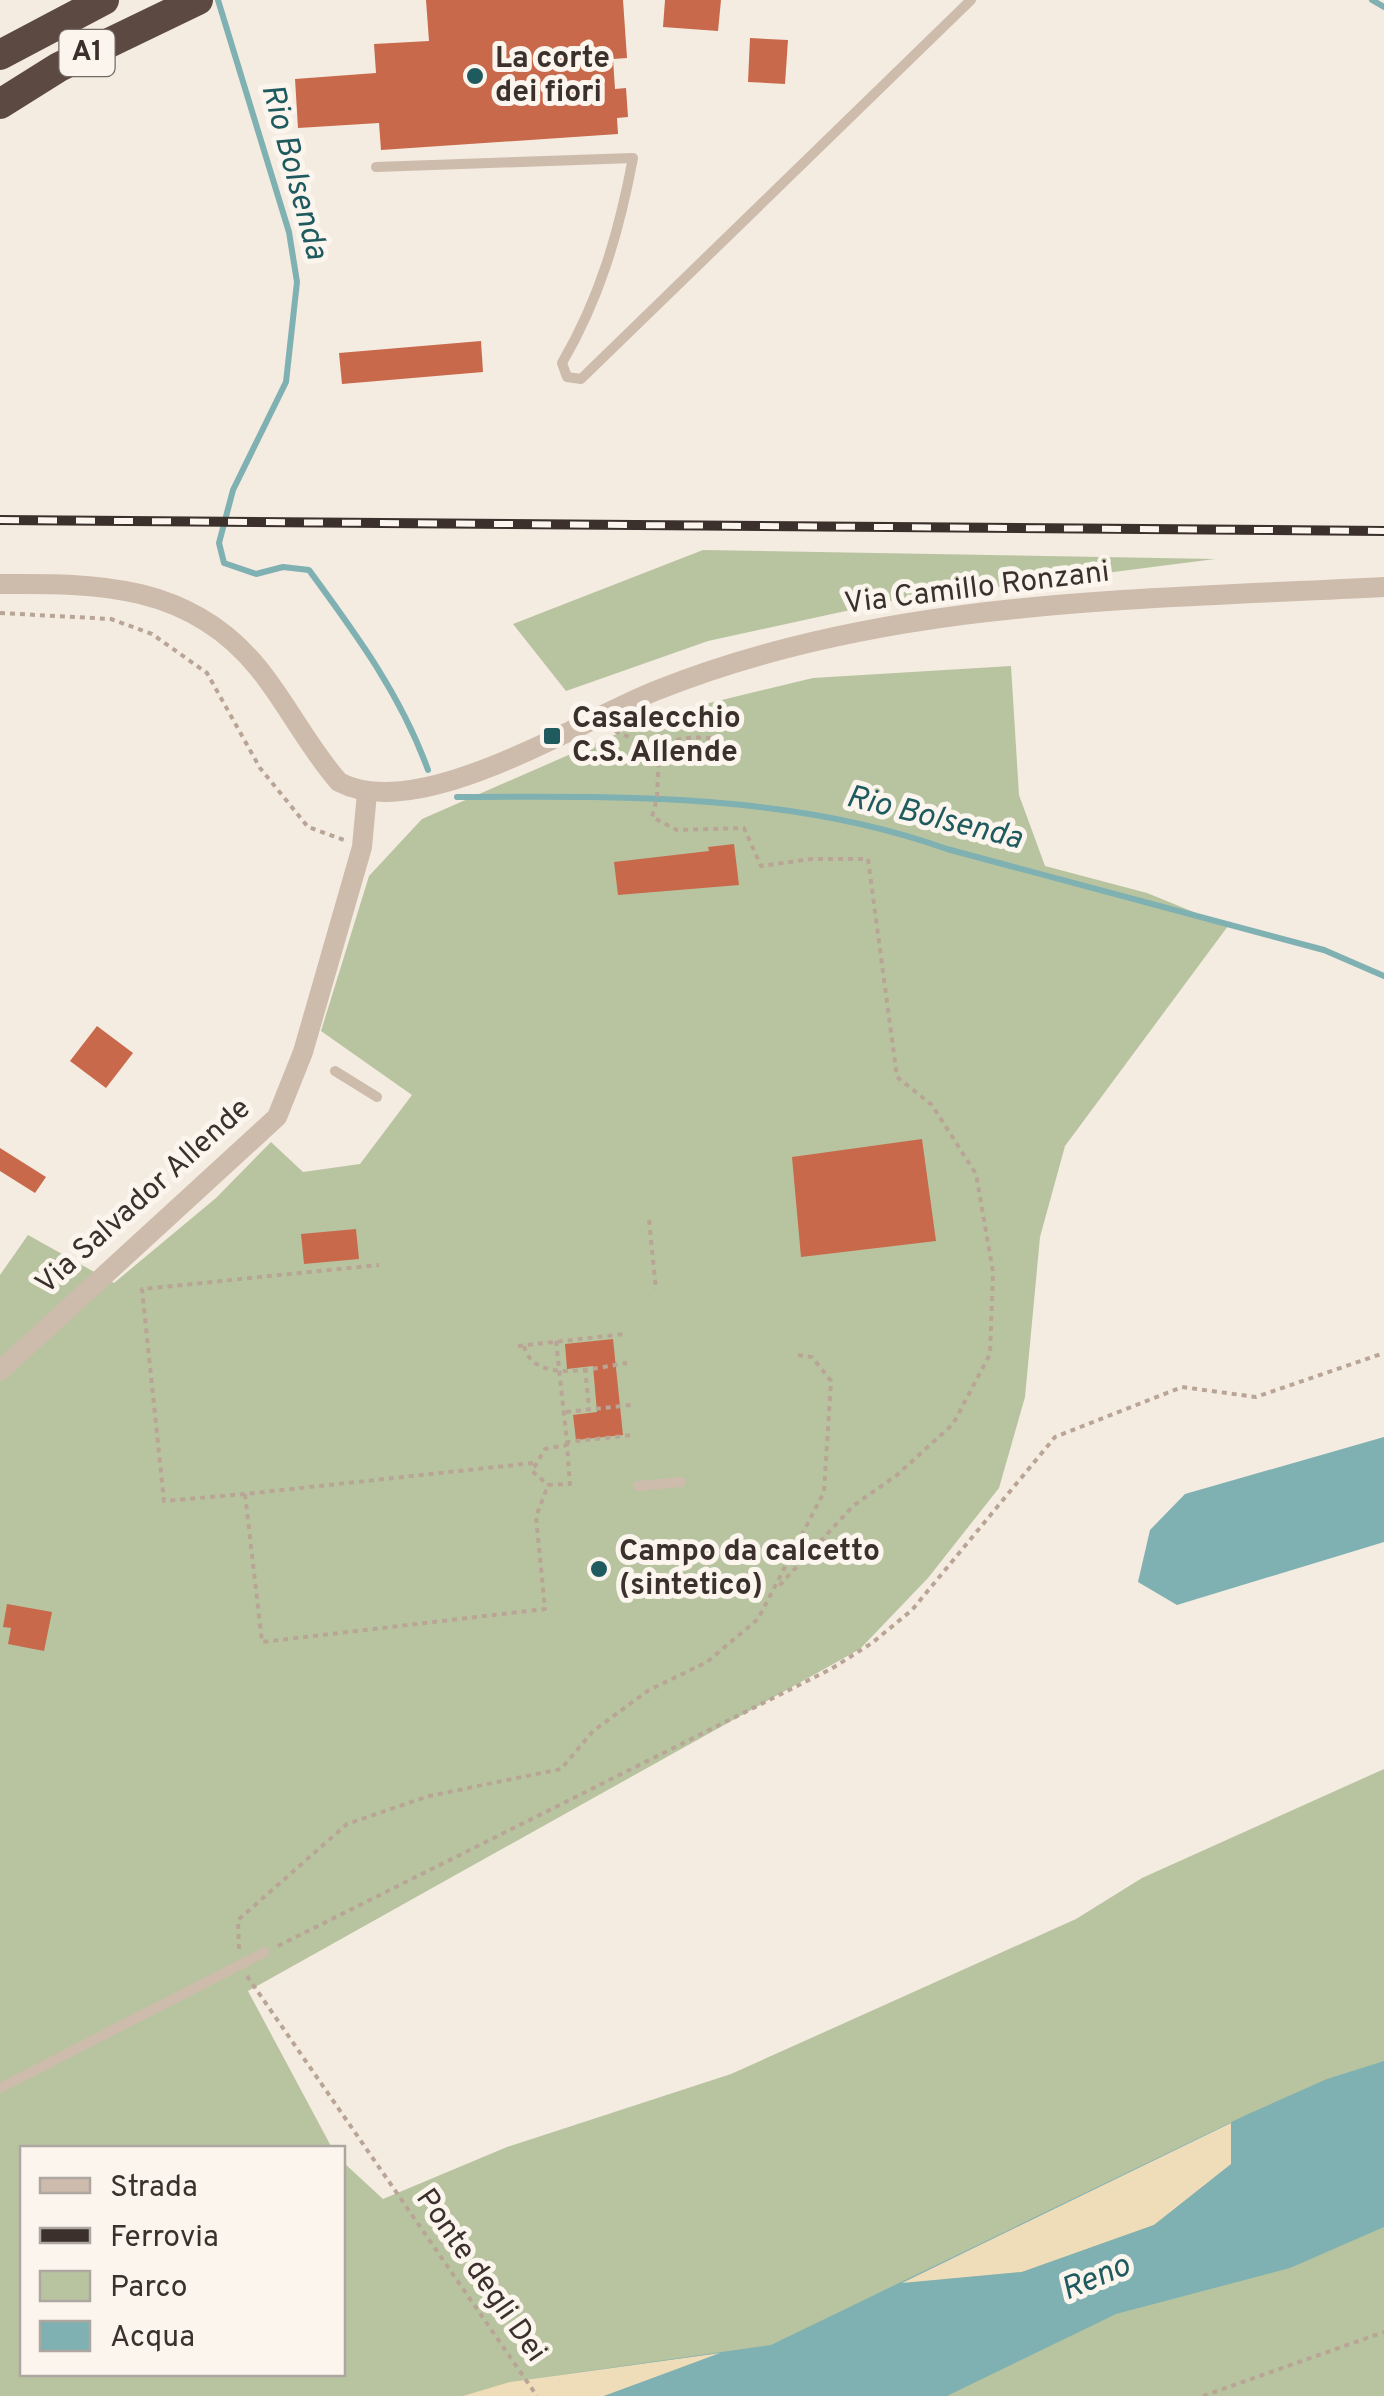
<svg xmlns="http://www.w3.org/2000/svg" width="1384" height="2396" font-family="Overpass,sans-serif">
  <rect width="100%" height="100%" fill="#f4ebe1"/>
  <g fill="#b8c4a0">
    <path d="M703 550 1215 559 896 600 708 641 566 691 513 624Z"/>
    <path d="M1011 666 1019 795 1045 866 1147 893 1228 926 1065 1146 1040 1237 1025 1397 999 1488 928 1578 860 1649 248 1991 332 2148H22V2374H342L343 2162 383 2199 507 2147 731 2074 1076 1919 1142 1878 1384 1769V2396H0V1275L28 1235 114 1283 216 1198 271 1142 303 1172 360 1164 412 1095 321 1031 369 876 422 819 660 715 813 678Z"/>
  </g>
  <g fill="#efdcb8">
    <path d="M1232 2122V2164L1154 2225 1022 2272 898 2284Z"/>
    <path d="M727 2352 604 2396H463L510 2382Z"/>
  </g>
  <g fill="#7fb0b2" fill-rule="evenodd">
    <path d="M1384 1437V1542L1177 1605 1138 1582 1150 1530 1185 1494Z"/>
    <path d="M1384 2061V2227L1290 2268 1116 2314 947 2396H604L720 2353 510 2382 462 2396 510 2382 771 2345 1246 2115 1327 2079ZM1231 2123V2164L1154 2225 1022 2272 902 2283Z"/>
  </g>
  <g fill="none" stroke-linecap="round" stroke-linejoin="round">
    <g stroke="#7fb0b2" stroke-width="6">
      <path d="M218 0 289 232 297 282 286 382 233 490 219 543 224 563 256 574 283 567 309 570C356 634 401 695 428 770"/>
      <path d="M1372 0 1384 7"/>
      <path d="M457 797C620 796 791 793 947 849L1324 950 1384 976"/>
    </g>
  </g>
  <g fill="#c8694b">
    <path d="M426 0H623L627 58 613 59 615 89 626 88 628 117 617 118 618 134 381 150 379 123 298 128 295 79 376 73 374 44 429 41Z"/>
    <path d="M665 0H721L718 31 663 27Z"/>
    <path d="M750 38 788 40 785 84 748 82Z"/>
    <path d="M481 341 483 372 342 384 339 353Z"/>
    <path d="M734 844 739 885 618 895 614 862 709 851 708 847Z"/>
    <path d="M97 1026 133 1053 106 1088 70 1061Z"/>
    <path d="M922 1139 936 1241 801 1257 792 1157Z"/>
    <path d="M0 1148 46 1177 35 1193 0 1171Z"/>
    <path d="M356 1229 359 1259 304 1264 301 1234Z"/>
    <path d="M613 1339 623 1435 576 1440 573 1415 597 1412 593 1366 567 1369 565 1344Z"/>
    <path d="M7 1604 52 1612 44 1651 8 1644 11 1628 3 1627Z"/>
  </g>
  <g fill="none" stroke-linecap="round" stroke-linejoin="round">
    <g stroke="#b9a596" stroke-width="4" stroke-dasharray="5 5" stroke-linecap="butt">
      <path d="M0 613 111 619 152 634 207 673 260 768 308 827 344 840"/>
      <path d="M615 731 659 750 657 798 652 817 677 830 744 828 761 866 811 859H868L897 1077 932 1105 976 1174 993 1272 990 1354 953 1424 897 1475 853 1506 779 1586"/>
      <path d="M659 750C678 733 701 738 725 739"/>
      <path d="M649 1220 656 1290"/>
      <path d="M556 1341 567 1442 633 1435"/>
      <path d="M518 1346 625 1334"/>
      <path d="M524 1346C534 1386 598 1367 627 1363"/>
      <path d="M585 1368 589 1408"/>
      <path d="M566 1412 631 1405"/>
      <path d="M533 1463 245 1494 262 1642 545 1609 536 1517 548 1485 570 1484 567 1445 545 1449 532 1471 548 1485"/>
      <path d="M245 1494 164 1501 142 1289 379 1265"/>
      <path d="M278 1946 831 1669 872 1643 912 1610 1055 1437 1182 1387 1256 1397 1384 1353"/>
      <path d="M239 1949 238 1920 347 1824 429 1796 561 1769 593 1731 649 1690 707 1662 758 1619 824 1492 831 1381 812 1357 798 1355"/>
      <path d="M247 1976 537 2396"/>
      <path d="M1203 2396 1384 2332"/>
    </g>
    <g stroke="#cdbbac" stroke-width="10">
      <path d="M376 167 633 158C619 232 600 298 562 363L567 377 581 379 971 0"/>
      <path d="M335 1071 377 1097"/>
      <path d="M638 1486 681 1482"/>
      <path d="M0 2088 265 1952"/>
    </g>
    <g stroke="#cdbbac" stroke-width="20">
      <path d="M0 584C99 583 191 584 259 669 288 705 308 747 339 782 418 824 576 723 655 691 886 598 1139 600 1384 587"/>
      <path d="M0 1371 277 1117 303 1052 362 847 367 793"/>
    </g>
    <g stroke="#5c4a42" stroke-width="30">
      <path d="M0 55 104 0"/>
      <path d="M0 104 59 67 198 0"/>
    </g>
    <g stroke="#3b302b" stroke-width="10">
      <path id="rail" d="M0 520 1384 531"/>
    </g>
    <use href="#rail" stroke="#fbf5ee" stroke-width="6" stroke-dasharray="19" stroke-linecap="butt"/>
  </g>
  <g fill="#1f5a5e" stroke="#fbf5ee" stroke-width="4">
    <circle cx="475" cy="76" r="10"/>
    <rect x="542" y="726" width="20" height="20" rx="5"/>
    <circle cx="599" cy="1569" r="10"/>
  </g>
  <g text-anchor="middle" dominant-baseline="central" stroke-width="10" stroke-linejoin="round" paint-order="stroke">
    <rect fill="#fbf5ee" stroke="#756b66" stroke-width="2.5" x="59.5" y="30" width="55" height="46" rx="8"/>
    <g font-size="28" font-weight="bold" fill="#3b302b">
      <text x="87" y="53">A1</text>
    </g>
    <g font-size="30" font-weight="bold" fill="#3b302b" stroke="#fbf5ee" text-anchor="start">
      <text x="495" y="59">La corte<tspan x="495" dy="34">dei fiori</tspan></text>
      <text x="572" y="719">Casalecchio<tspan x="572" dy="34">C.S. Allende</tspan></text>
      <text x="619" y="1552">Campo da calcetto<tspan x="619" dy="34">(sintetico)</tspan></text>
    </g>
    <g font-size="30" fill="#3b302b" stroke="#fbf5ee">
      <text transform="translate(977 589) rotate(-7)">Via Camillo Ronzani</text>
      <text transform="translate(144 1197) rotate(-42)">Via Salvador Allende</text>
      <text transform="translate(480 2276) rotate(55)">Ponte degli Dei</text>
    </g>
    <g font-size="32" font-style="italic" fill="#1f5a5e" stroke="#fbf5ee">
      <text transform="translate(293 172) rotate(75)">Rio Bolsenda</text>
      <text transform="translate(934 819) rotate(14)">Rio Bolsenda</text>
      <text transform="translate(1096 2279) rotate(-23)">Reno</text>
    </g>
  </g>
  <rect x="20" y="2146" width="325" height="230" fill="#fbf5ee" stroke="#aea6a0" stroke-width="2.5"/>
  <rect x="40" y="2178" width="50" height="15" fill="#cdbbac" stroke="#aea6a0" stroke-width="2.5"/>
  <text x="110" y="2196" font-size="30" fill="#3b302b">Strada</text>
  <rect x="40" y="2228" width="50" height="15" fill="#3b302b" stroke="#aea6a0" stroke-width="2.5"/>
  <text x="110" y="2246" font-size="30" fill="#3b302b">Ferrovia</text>
  <rect x="40" y="2271" width="50" height="30" fill="#b8c4a0" stroke="#aea6a0" stroke-width="2.5"/>
  <text x="110" y="2296" font-size="30" fill="#3b302b">Parco</text>
  <rect x="40" y="2321" width="50" height="30" fill="#7fb0b2" stroke="#aea6a0" stroke-width="2.5"/>
  <text x="110" y="2346" font-size="30" fill="#3b302b">Acqua</text>
</svg>
